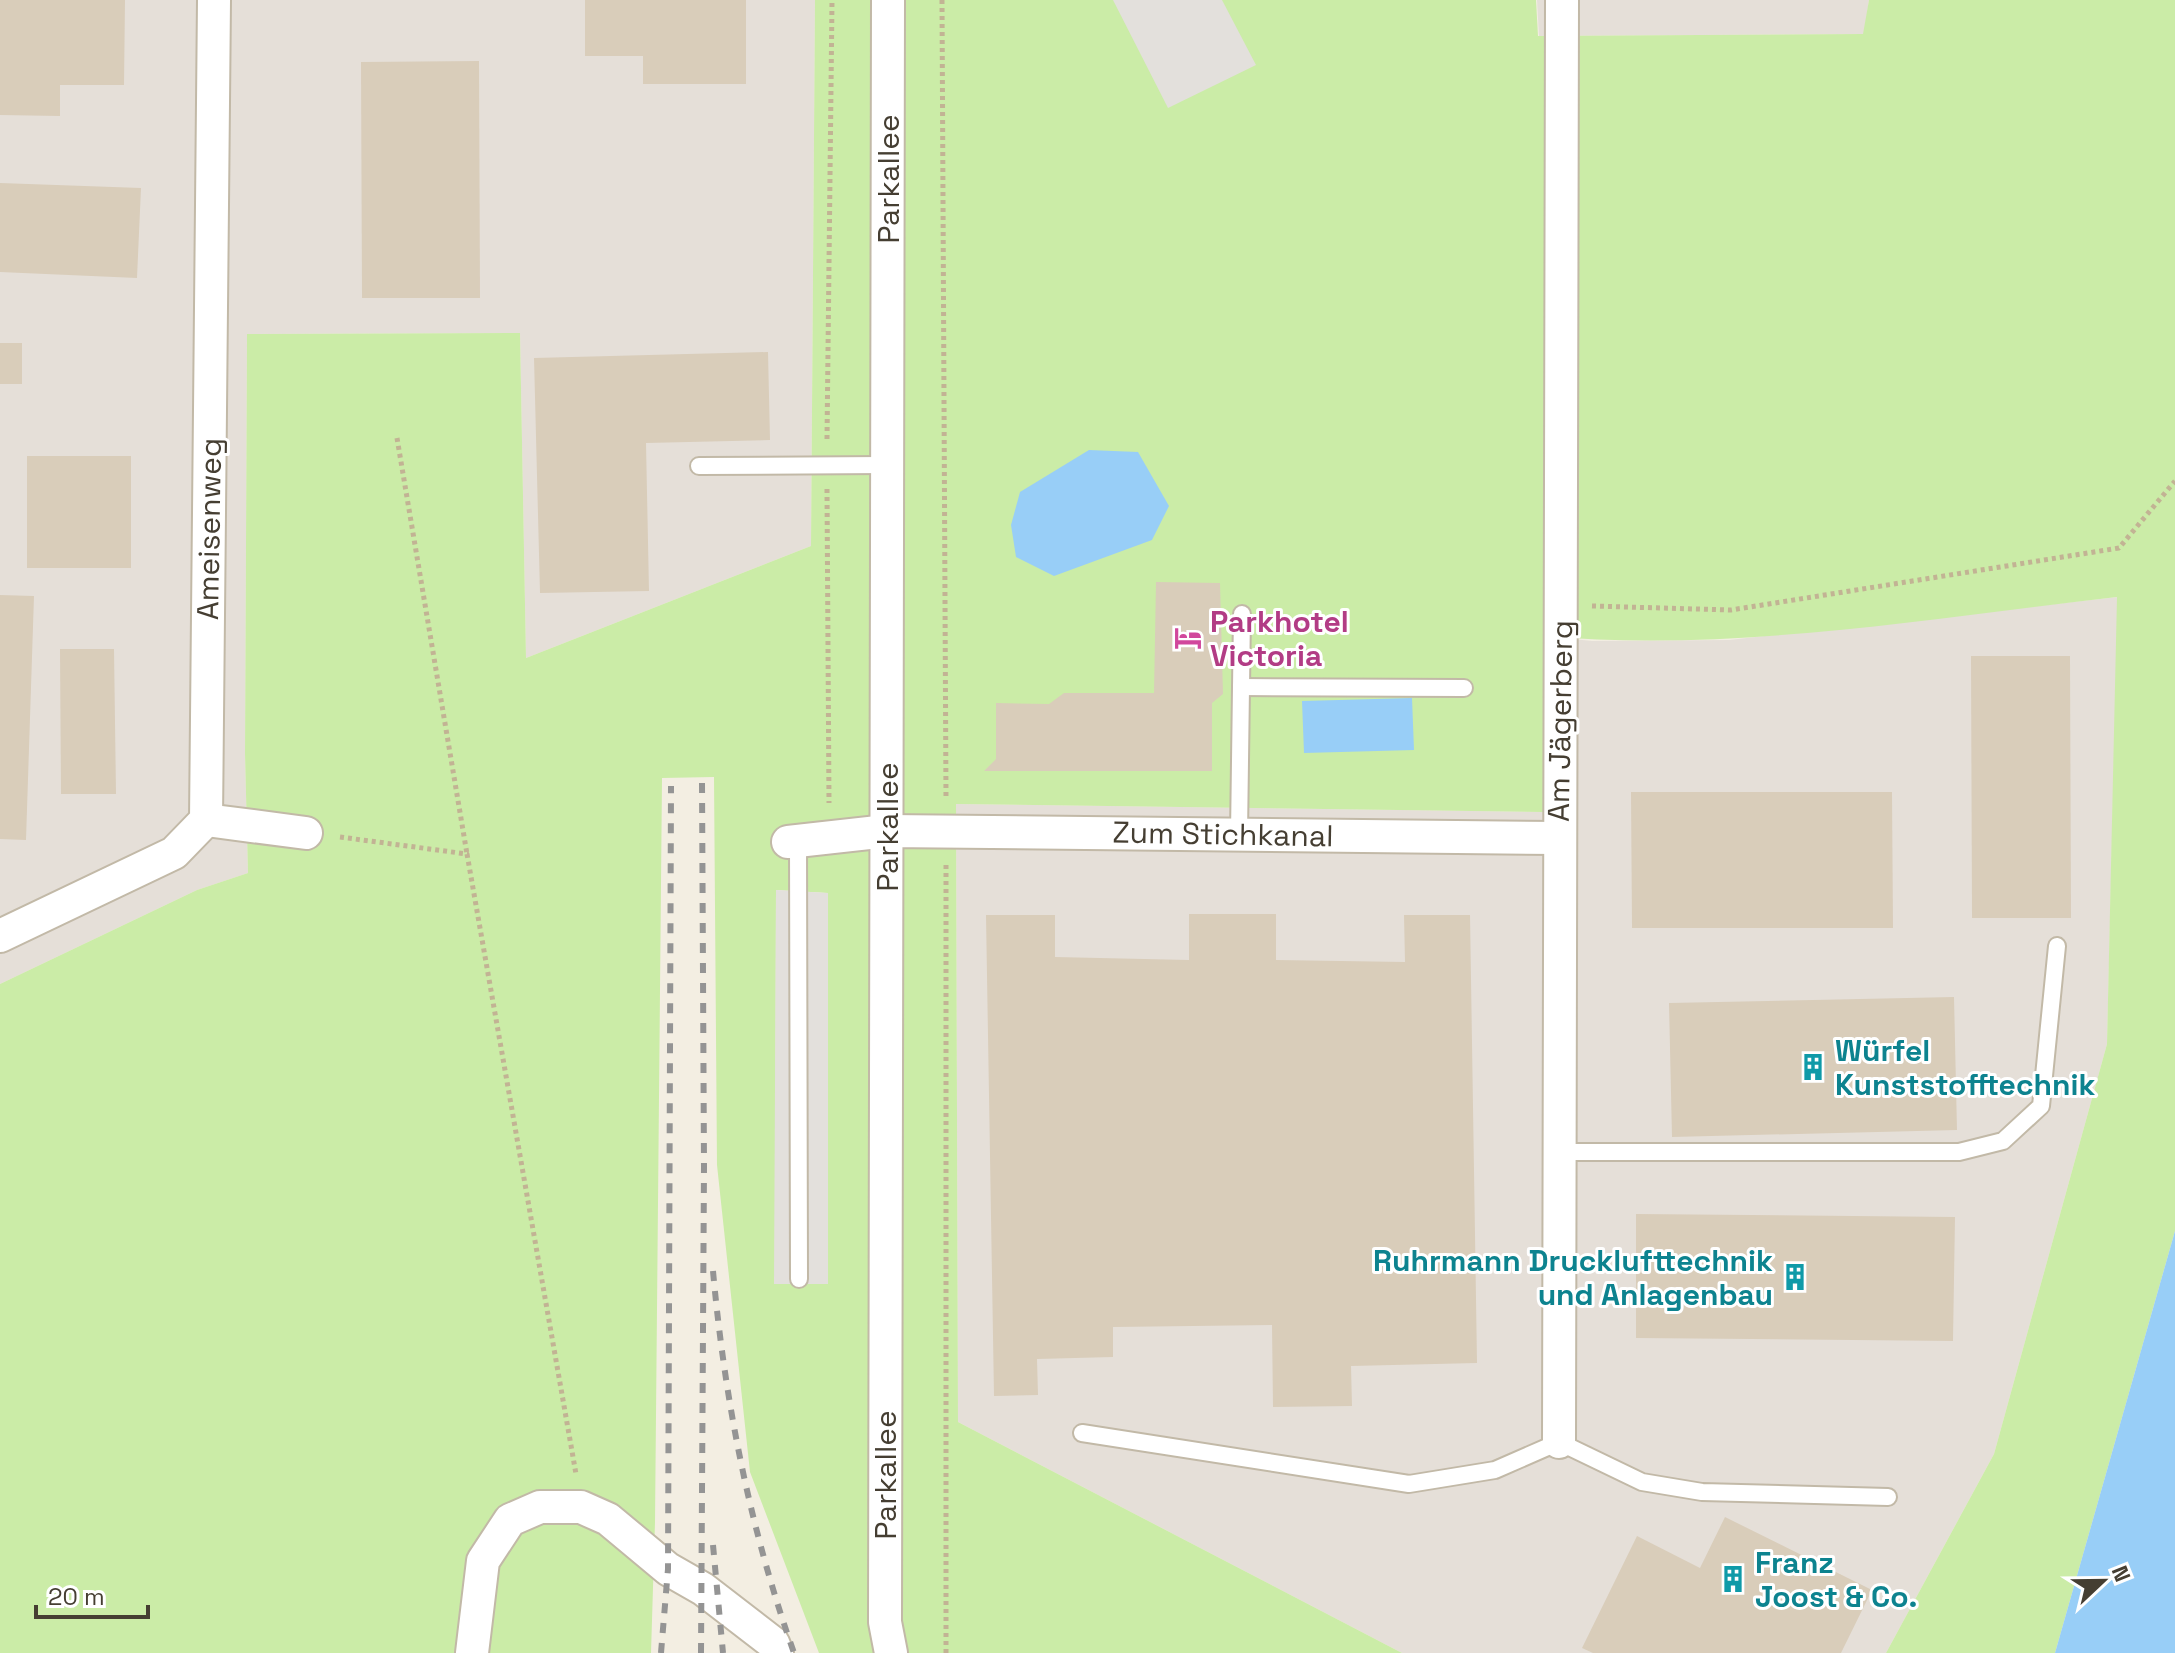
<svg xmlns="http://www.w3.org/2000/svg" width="2175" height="1653" font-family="'Space Grotesk',sans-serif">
  <rect width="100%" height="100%" fill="#f3eee2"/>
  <g fill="#e5dfd8">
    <path d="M0 0H815L811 546 526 658 520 333 247 334 245 754 248 873 197 890 0 984Z"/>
    <path d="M1537 0H1869L1864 34 1539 36Z"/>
    <path d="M2118 597 2107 1044 1994 1454 1886 1653H1402L958 1422 956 804 1542 812 1543 636 1592 641 1729 640Z"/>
  </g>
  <path fill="#cbeca7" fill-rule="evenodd" d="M815 0H1536L1538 36 1863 34 1869 0H2175V1231L2055 1653H1886L1994 1454 2107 1044 2117 597C1928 618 1735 653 1544 636L1543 812 956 804 958 1422 1402 1653H819L750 1472 717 1165 714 777 662 778 655 1522 651 1653H0V984L197 890 248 873 245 754 247 334 520 333 526 658 811 546ZM776 890 828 893 775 1284Z"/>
  <g fill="#e3e0dc">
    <path d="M1113 0H1222L1256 65 1168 108Z"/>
    <path d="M776 890 828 893V1284H774Z"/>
  </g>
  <g fill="#98cef7">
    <path d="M1089 450 1138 452 1169 506 1152 540 1054 576 1016 557 1011 525 1020 492Z"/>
    <path d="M1412 698 1414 750 1304 753 1302 701Z"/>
    <path d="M2175 1231V1653H2055Z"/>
  </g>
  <g fill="#d9cdba">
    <path d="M0 0H125L124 85H60V116L0 115Z"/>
    <path d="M585 0H746V84H643V56H585Z"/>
    <path d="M479 61 480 298H362L361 62Z"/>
    <path d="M0 183 141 188 137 278 0 272Z"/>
    <rect x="0" y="343" width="22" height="41"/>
    <path d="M768 352 770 440 646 443 649 591 540 593 534 358Z"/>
    <rect x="27" y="456" width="104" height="112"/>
    <path d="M1156 582 1220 583 1223 694 1212 703V771H984L996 759V703L1049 704 1064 693H1154Z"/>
    <path d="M0 595 34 596 26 840 0 839Z"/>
    <path d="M60 649H114L116 794H61Z"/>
    <path d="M1971 656H2070L2071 918H1972Z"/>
    <path d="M1631 792H1892L1893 928H1632Z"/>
    <path d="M1189 914H1276V960L1405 962 1404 915H1470L1477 1363 1351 1366 1352 1406 1273 1407 1272 1325 1113 1327V1357L1037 1359 1038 1395 994 1396 986 915H1055V957L1189 960Z"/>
    <path d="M1954 997 1957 1130 1672 1137 1669 1003Z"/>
    <path d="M1636 1214 1955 1217 1953 1341 1636 1338Z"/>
    <path d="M1725 1517 1872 1590 1841 1653H1593L1582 1648 1637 1536 1700 1568Z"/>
  </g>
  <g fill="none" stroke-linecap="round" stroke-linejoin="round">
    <g stroke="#c2b9a7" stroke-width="20">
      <g id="service">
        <path d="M699 466 887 465"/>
        <path d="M1241 687 1464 688"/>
        <path d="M1239 834 1242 614"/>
        <path d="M798 841 799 1279"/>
        <path d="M1559 1152H1959L2003 1141 2041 1106 2057 946"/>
        <path d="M1082 1433 1409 1484 1495 1470 1559 1442 1642 1482 1702 1492 1888 1497"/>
      </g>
    </g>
    <g stroke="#c2b9a7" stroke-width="36">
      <g id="minor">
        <path d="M888 0 885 1622 891 1653"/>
        <path d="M206 820 306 833"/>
        <path d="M788 842 887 831 1559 838"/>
        <path d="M0 936 174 853 206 820 214 0"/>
        <path d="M1559 1442 1562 0"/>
        <path d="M472 1653 483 1561 510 1520 540 1507H581L608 1519 668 1569 703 1589 773 1643 777 1653"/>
      </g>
    </g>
    <g stroke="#c2b394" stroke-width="5" stroke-dasharray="4 4" stroke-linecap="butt">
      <path d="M942 0 946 799"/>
      <path d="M397 438 467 854"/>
      <path d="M827 439 832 0"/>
      <path d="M827 489 829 803"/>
      <path d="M1592 606 1731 610 2119 548 2175 481"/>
      <path d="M340 837 467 854 576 1474"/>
      <path d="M946 865V1653"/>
    </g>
    <use href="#service" stroke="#fff" stroke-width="16"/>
    <use href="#minor" stroke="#fff" stroke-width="32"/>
    <g stroke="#949494" stroke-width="6" stroke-dasharray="10 10" stroke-linecap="butt">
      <path d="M713 1271C725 1403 750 1529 794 1653"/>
      <path d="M713 1545 723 1653"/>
      <path d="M661 1653 668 1569 671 786"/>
      <path d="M701 1653 704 1167 702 782"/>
    </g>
  </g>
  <defs>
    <g id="hotel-bare" transform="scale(2.16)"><path d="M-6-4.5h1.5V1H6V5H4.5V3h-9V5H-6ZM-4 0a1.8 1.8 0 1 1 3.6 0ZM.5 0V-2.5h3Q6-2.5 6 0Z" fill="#d1479c" stroke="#fff" stroke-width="2.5" paint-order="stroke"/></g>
    <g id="building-bare" transform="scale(2.16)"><path d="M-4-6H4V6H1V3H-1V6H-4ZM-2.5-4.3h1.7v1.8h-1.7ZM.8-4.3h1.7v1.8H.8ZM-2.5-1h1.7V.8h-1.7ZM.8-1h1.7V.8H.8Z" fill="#0f9aa8" stroke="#fff" stroke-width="2.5" paint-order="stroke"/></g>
  </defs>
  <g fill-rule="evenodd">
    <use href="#hotel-bare" x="1188" y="638"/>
    <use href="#building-bare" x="1813" y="1067"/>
    <use href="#building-bare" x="1795" y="1277"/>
    <use href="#building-bare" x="1733" y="1579"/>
  </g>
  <g text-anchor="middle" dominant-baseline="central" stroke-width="6" stroke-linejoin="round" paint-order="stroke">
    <g font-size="30" fill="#453e32" stroke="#fff">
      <text transform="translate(888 179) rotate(-90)">Parkallee</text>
      <text transform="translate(209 529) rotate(-89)">Ameisenweg</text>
      <text transform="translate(1560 721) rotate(-89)">Am Jägerberg</text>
      <text transform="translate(887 827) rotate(-90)">Parkallee</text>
      <text transform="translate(1223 834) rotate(1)">Zum Stichkanal</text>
      <text transform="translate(885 1475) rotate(-90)">Parkallee</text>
    </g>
    <g font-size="30" font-weight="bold" fill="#b23c85" stroke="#fff" text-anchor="start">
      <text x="1210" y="621">Parkhotel<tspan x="1210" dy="34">Victoria</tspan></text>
    </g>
    <g font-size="30" font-weight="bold" fill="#0d838f" stroke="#fff" text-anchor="start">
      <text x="1835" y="1050">Würfel<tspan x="1835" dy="34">Kunststofftechnik</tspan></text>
      <text x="1773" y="1260" text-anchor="end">Ruhrmann Drucklufttechnik<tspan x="1773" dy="34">und Anlagenbau</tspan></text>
      <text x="1755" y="1562">Franz<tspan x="1755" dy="34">Joost &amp; Co.</tspan></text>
    </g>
  </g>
  <g transform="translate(2103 1581) rotate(68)" stroke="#ffffff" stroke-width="6" paint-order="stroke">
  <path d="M0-6L14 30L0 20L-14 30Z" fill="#453e32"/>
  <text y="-12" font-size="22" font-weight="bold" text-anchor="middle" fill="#453e32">N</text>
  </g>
  <path d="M36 1605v12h112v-12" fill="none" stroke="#453e32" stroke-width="4"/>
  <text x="48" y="1605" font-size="24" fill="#453e32" stroke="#ffffff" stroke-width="6" paint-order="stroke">20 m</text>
</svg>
